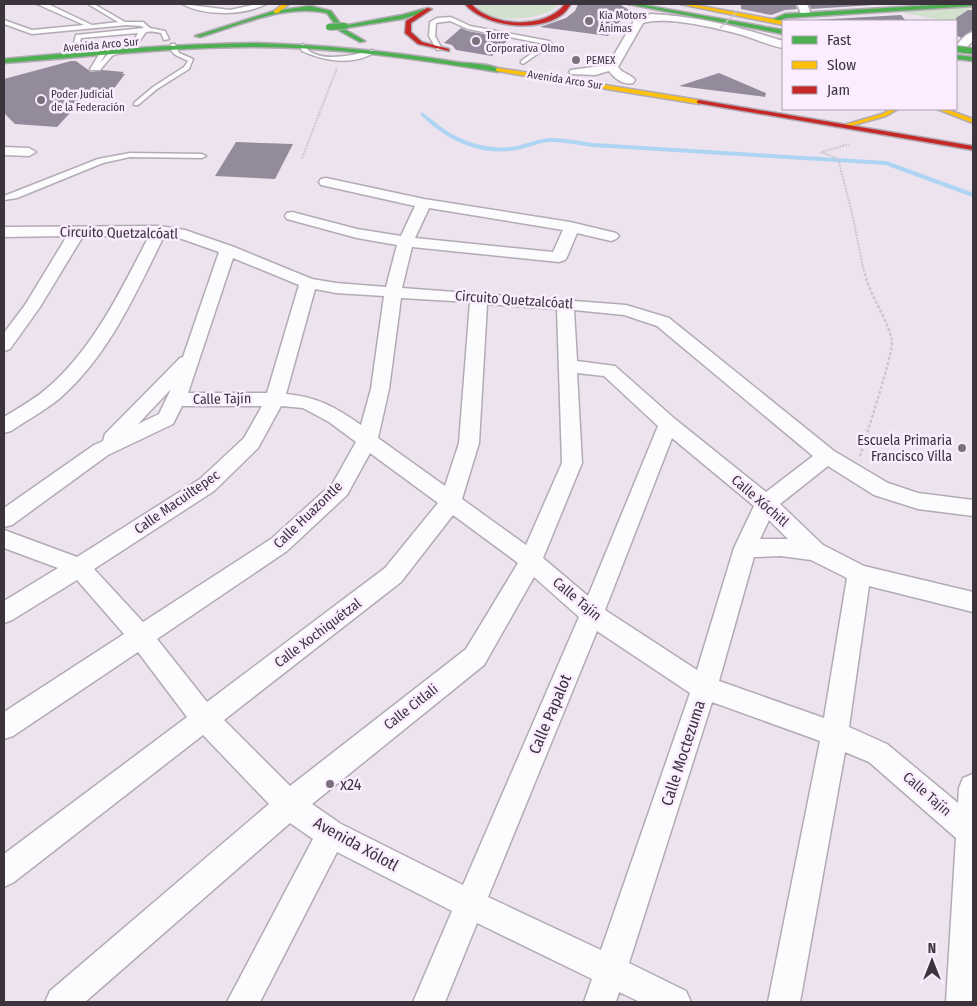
<svg xmlns="http://www.w3.org/2000/svg" width="977" height="1006" font-family="'Fira Sans Condensed',sans-serif">
  <rect width="100%" height="100%" fill="#ece3ef"/>
  <g fill="#d2e1cd">
    <path d="M476 4H559C547 21 483 26 476 4Z"/>
    <path d="M973 7 969 10 973 11V13L967 12 957 23 956 21H946L904 13 906 11Z"/>
  </g>
  <g fill="none" stroke-linecap="round" stroke-linejoin="round">
    <path stroke="#add5f3" stroke-width="3" d="M422 114 429 120"/>
    <path stroke="#add5f3" stroke-width="4" d="M428 119C452 141 484 154 517 148 528 146 539 140 551 140 564 140 579 143 593 145L886 163 973 195"/>
  </g>
  <g fill="#938a9b">
    <path d="M578 4H619L629 10 608 36 540 27 566 18 575 11Z"/>
    <path d="M741 4H795L797 9 785 10 771 15 741 9Z"/>
    <path d="M809 4H888L811 9Z"/>
    <path d="M968 10H973V30L961 38 956 35V18Z"/>
    <path d="M901 15 906 21H798Z"/>
    <path d="M461 28 468 31 509 39 492 56 456 50 452 45 444 43Z"/>
    <path d="M71 61H76L91 72 102 70 124 72 122 74H125L112 91 83 99 57 127 15 124 4 113V79Z"/>
    <path d="M719 73 766 93 765 97 679 86Z"/>
    <path d="M236 142 293 144 275 179 215 176Z"/>
  </g>
  <g fill="none" stroke-linecap="round" stroke-linejoin="round">
    <g stroke="#b2abb4" stroke-width="3">
      <g id="lane">
        <path d="M37 4H48L92 25 118 22 88 4H94L125 22H143L150 28 165 31 169 39 164 40 161 33C139 29 149 34 136 44L133 42 138 33 81 38 79 47 76 49 73 47 76 35 144 28 141 26 127 25 32 34 4 24V20L32 30 84 25Z"/>
        <path d="M182 4 230 10 257 4H266C244 16 204 16 182 4Z"/>
        <path d="M451 17 470 26 549 41 552 44 523 64 521 63V61L545 44 468 29 450 21 436 23 435 36 442 49 437 50 429 36 430 22 437 18Z"/>
        <path d="M171 44H175L179 53 193 59 189 69 157 89 138 105H134V103L153 87 184 67 188 61C179 56 169 55 171 44Z"/>
        <path d="M303 44C305 46 306 48 308 50 323 63 355 55 372 50L375 52C354 66 323 61 302 51L300 46Z"/>
        <path d="M121 48 123 49V51L112 56 100 70H91L90 69 100 53 99 50H103L106 53 100 63 108 54Z"/>
        <path d="M130 153 202 154 206 156 202 158 130 157 103 163 17 198 4 200V196L98 159Z"/>
      </g>
    </g>
    <g stroke="#b2abb4" stroke-width="3">
      <g id="street">
        <path d="M797 4H807L811 14 810 16H802Z"/>
        <path d="M651 14C696 16 740 27 783 41V48C767 45 751 37 735 33 712 27 665 16 643 23L618 67C623 74 631 74 635 80L633 83C623 85 615 79 609 71L595 75 571 74 569 72 571 70 608 65 635 19Z"/>
        <path d="M973 32V41L966 48H958L956 46C960 41 966 33 973 32Z"/>
        <path d="M4 147 29 148 36 152 29 156 4 155Z"/>
        <path d="M326 178 424 199 570 222 616 233 619 236 616 239 611 241 577 233 567 257 565 260 559 262 412 247 402 288 626 305 669 318 834 451 888 483 918 493 973 500V516L918 509 874 495 828 466 780 504 823 545 864 566 973 592V612L869 586 849 727 887 744 958 803 959 788 963 778 973 774V1002H946L956 838 869 762 845 752 800 1002H768L820 741 712 702 629 963 686 991 691 1002H640L619 992 616 1002H584L592 979 477 923 445 1002H413L452 911 337 852 260 1002H227L313 839 290 823 85 1002H45L50 991 269 804 203 735 14 882 4 887V854L187 717 138 652 13 736 4 739V712L124 634 77 580 12 620 4 623V601L58 568 4 548V530L77 557 200 479 244 438 262 406H182L173 424 108 455 12 525 4 527V508L94 445 103 441 105 434 180 358 183 357 219 252 182 239 164 236C136 293 108 357 59 399 44 411 27 420 11 431L4 433V417C18 408 33 400 45 390 93 350 121 290 149 236H83L40 307 10 349 4 351V333L25 305 67 236 4 237V227L159 226 185 230 234 247 312 279 336 283 386 287 397 245 357 238 287 219 285 216 287 213 292 212 357 229 401 236 415 206 321 185 319 182 321 179ZM429 208 563 230 553 252 415 238ZM233 258 299 285 267 393H188ZM315 289 336 293 384 296 371 389 361 425C335 407 318 397 286 394ZM401 298 470 302 459 443 445 486 378 438 389 389ZM487 304 557 309 562 463 526 545 462 499 479 443ZM574 310 624 315 657 326 813 456 766 492 675 419 615 366 577 361ZM577 373 604 376 658 426 588 596 543 558 582 463ZM171 389 159 414 138 424ZM281 406 303 408 329 422 356 442 333 483 271 539 143 622 94 569 214 491 258 448ZM672 438 754 506 734 548 697 670 605 610ZM370 453 438 503 385 568 207 702 157 639 287 551 347 495ZM453 515 518 563 466 649 290 786 224 720 401 582ZM769 520 788 539H760ZM781 556 811 560 847 578 824 718 719 681 754 557ZM534 577 579 617 463 885 341 824 312 804 484 665ZM597 631 690 693 601 950 488 897Z"/>
      </g>
    </g>
    <g stroke="#b2abb4" stroke-width="3">
      <g id="fast">
        <path d="M628 4H638L783 30V34Z"/>
        <path d="M951 4H973V6L786 18 772 23 769 21 785 14Z"/>
        <path d="M310 6 331 11 344 29 365 41 360 42 340 31 327 13C284 4 241 25 200 37L195 36 274 11Z"/>
        <path d="M424 9 426 12 402 19 345 28 342 26 402 15Z"/>
        <path d="M255 43C323 45 389 51 456 62 470 64 490 63 501 70L498 72C417 59 336 47 253 47 170 47 87 57 4 63V59C88 51 171 44 255 43Z"/>
        <path d="M956 55 973 57V61L956 59Z"/>
      </g>
    </g>
    <g stroke="#b2abb4" stroke-width="3">
      <g id="slow">
        <path d="M283 4H289L278 13H274V11Z"/>
        <path d="M680 4H690L783 21V25Z"/>
        <path d="M498 68 699 100 702 102 699 104 496 71V69Z"/>
        <path d="M891 109H898L886 116 847 127 844 125 882 114Z"/>
        <path d="M937 109H946L973 119V123Z"/>
      </g>
    </g>
    <g stroke="#b2abb4" stroke-width="3">
      <g id="jam">
        <path d="M465 4H471C492 27 545 30 565 4H571C569 7 566 11 564 13 540 34 484 27 465 4Z"/>
        <path d="M427 8 432 9 411 23V32L422 42 449 49V51L418 44 405 33 406 21Z"/>
        <path d="M699 100 973 146V150L697 103V101Z"/>
      </g>
    </g>
    <g stroke="#cbc7cc" stroke-width="2" stroke-dasharray="2 1" stroke-linecap="butt">
      <path d="M821 152 838 159 852 213 864 272"/>
      <path d="M822 152 849 144"/>
      <path d="M302 158 337 68"/>
    </g>
    <path stroke="#cbc7cc" stroke-width="2.5" stroke-dasharray="3 2" stroke-linecap="butt" d="M860 456C865 439 894 351 892 341 887 316 869 296 864 270"/>
    <use href="#lane" fill="#fcfbfd" fill-rule="evenodd"/>
    <use href="#street" fill="#fcfbfd" fill-rule="evenodd"/>
    <use href="#fast" fill="#4caf50" fill-rule="evenodd"/>
    <use href="#slow" fill="#ffc107" fill-rule="evenodd"/>
    <use href="#jam" fill="#c62828" fill-rule="evenodd"/>
    <g stroke="#b2abb4" stroke-width="8" stroke-linecap="butt">
      <g id="fast-bridge">
        <path d="M329 27 345 26"/>
        <path d="M956 49 973 51"/>
      </g>
    </g>
    <path stroke="#cbc7cc" stroke-width="2" stroke-dasharray="2 1" stroke-linecap="butt" d="M720 28 738 11"/>
    <use href="#fast-bridge" stroke="#4caf50" stroke-width="6"/>
  </g>
  <g fill="#79717b" stroke="#fbecff" stroke-width="2">
    <circle cx="589" cy="21" r="5"/>
    <circle cx="476" cy="41" r="5"/>
    <circle cx="576" cy="60" r="5"/>
    <circle cx="41" cy="100" r="5"/>
    <circle cx="962" cy="448" r="5"/>
    <circle cx="330" cy="784" r="5"/>
  </g>
  <g text-anchor="middle" dominant-baseline="central" stroke-width="5" stroke-linejoin="round" paint-order="stroke">
    <g font-size="11" fill="#3b343d" stroke="#fbecff" text-anchor="start">
      <text x="599" y="15">Kia Motors<tspan x="599" dy="13">Ánimas</tspan></text>
      <text x="486" y="35">Torre<tspan x="486" dy="13">Corporativa Olmo</tspan></text>
      <text x="586" y="60">PEMEX</text>
      <text x="51" y="94">Poder Judicial<tspan x="51" dy="13">de la Federación</tspan></text>
    </g>
    <g font-size="11" fill="#3b343d" stroke="#fbecff">
      <text transform="translate(101 45) rotate(-5)">Avenida Arco Sur</text>
      <text transform="translate(565 80) rotate(9)">Avenida Arco Sur</text>
    </g>
    <g font-size="14" fill="#3b343d" stroke="#fbecff">
      <text transform="translate(119 233) rotate(1)">Circuito Quetzalcóatl</text>
      <text transform="translate(514 300) rotate(4)">Circuito Quetzalcóatl</text>
      <text transform="translate(222 399) rotate(-1)">Calle Tajín</text>
      <text transform="translate(760 501) rotate(41)">Calle Xóchitl</text>
      <text transform="translate(177 502) rotate(-35)">Calle Macuiltepec</text>
      <text transform="translate(308 515) rotate(-44)">Calle Huazontle</text>
      <text transform="translate(577 599) rotate(40)">Calle Tajín</text>
      <text transform="translate(318 633) rotate(-37)">Calle Xochiquétzal</text>
      <text transform="translate(411 707) rotate(-38)">Calle Citlali</text>
      <text transform="translate(927 794) rotate(41)">Calle Tajín</text>
    </g>
    <g font-size="14" fill="#3b343d" stroke="#fbecff" text-anchor="end">
      <text x="952" y="440">Escuela Primaria<tspan x="952" dy="16">Francisco Villa</tspan></text>
    </g>
    <g font-size="16" fill="#3b343d" stroke="#fbecff">
      <text transform="translate(550 714) rotate(-67)">Calle Papalot</text>
      <text transform="translate(683 753) rotate(-72)">Calle Moctezuma</text>
      <text transform="translate(356 844) rotate(29)">Avenida Xólotl</text>
    </g>
    <g font-size="16" fill="#3b343d" stroke="#fbecff" text-anchor="start">
      <text x="340" y="784">x24</text>
    </g>
  </g>
  <rect width="977" height="1006" fill="none" stroke="#3b343d" stroke-width="10"/>
  <rect x="782" y="20" width="175" height="90" fill="#fbecff" stroke="#aea2b1"/>
  <rect x="792" y="36" width="25" height="8" fill="#4caf50" stroke="#aea2b1"/>
  <text x="827" y="45" font-size="15" fill="#3b343d">Fast</text>
  <rect x="792" y="61" width="25" height="8" fill="#ffc107" stroke="#aea2b1"/>
  <text x="827" y="70" font-size="15" fill="#3b343d">Slow</text>
  <rect x="792" y="86" width="25" height="8" fill="#c62828" stroke="#aea2b1"/>
  <text x="827" y="95" font-size="15" fill="#3b343d">Jam</text>
  <g transform="translate(932 961)" stroke="#fbecff" stroke-width="4" paint-order="stroke">
  <path d="M0-4L9 19L0 12L-9 19Z" fill="#3b343d"/>
  <text y="-8" font-size="14" font-weight="bold" text-anchor="middle" fill="#3b343d">N</text>
  </g>
</svg>
